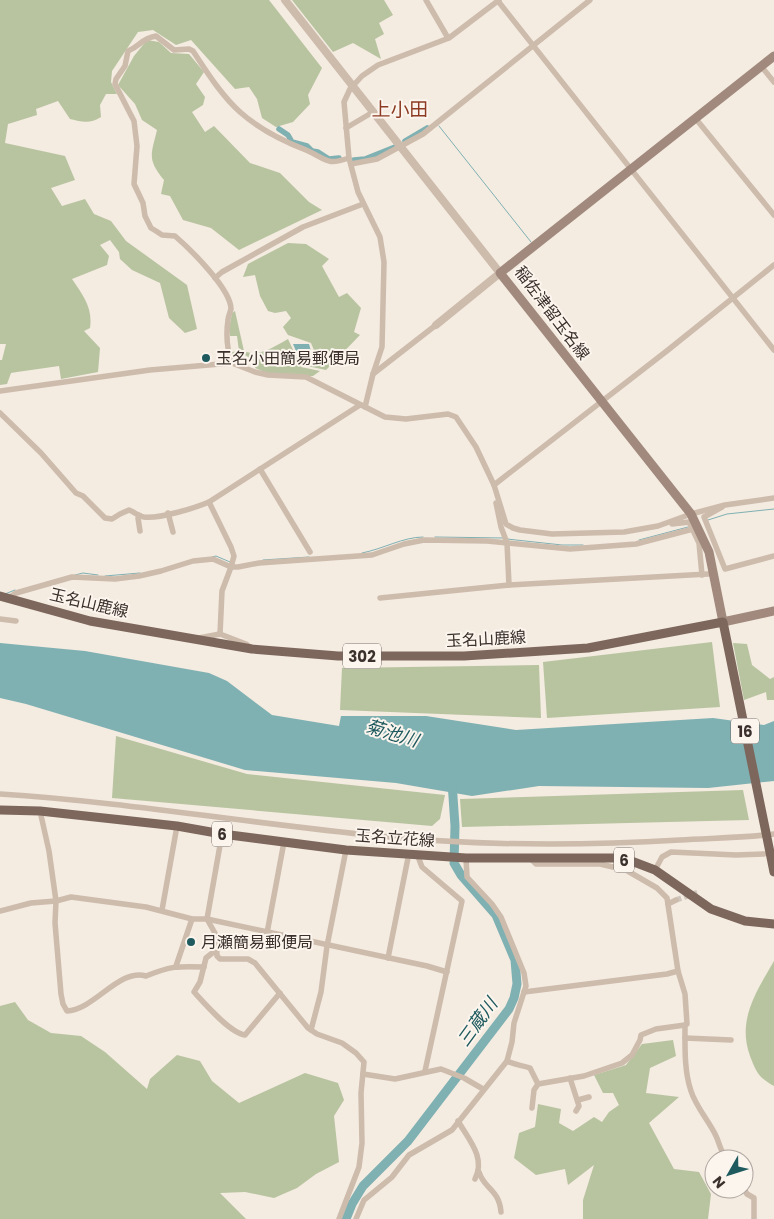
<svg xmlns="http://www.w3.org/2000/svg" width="774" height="1219" font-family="Poppins,'Noto Sans JP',sans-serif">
  <rect width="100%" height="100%" fill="#f4ebe1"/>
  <g fill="#b8c4a0">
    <path d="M0 0H269L322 68 308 95 310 104 293 122 276 127 262 118 257 99 249 87 235 89 191 40 176 45 153 30 138 32 112 71 111 82 117 94H106L100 105 101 117C90 124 82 122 70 119L58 101 36 109 37 115 8 124 5 143 65 156 75 180 51 188 62 206 85 199 94 214 111 221 126 241 187 285 197 329 185 333 169 318 160 283 132 270 120 259 119 252 110 240 100 245 109 256 107 265 72 279C83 295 93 308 90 328L84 331 100 348 98 372 61 379 59 366 17 372 11 373 7 384 0 385V360H2L6 344H0Z"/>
    <path d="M292 0H384L393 15 379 23 384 34 375 39 381 59 353 43 333 52Z"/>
    <path d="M147 40 159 42 171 53 189 54 204 72 196 84 205 97 203 105 192 112 205 132 214 126 250 163 280 173 309 202 322 210 239 250 211 228 183 220 170 196 161 194 164 180C147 159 151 155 157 130L142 120 135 104 118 85 134 56Z"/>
    <path d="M288 243 306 244 329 259 322 266 339 297 347 293 361 308 354 332 360 335 326 370 307 366 316 355 311 343 288 335 283 327 291 318 286 311 275 313 268 311 260 296 255 275 243 277 248 264Z"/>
    <path d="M235 311 244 351C259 358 275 346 288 339L301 367 320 371 313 376H309L267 373 255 368 257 363 242 353 232 356V352L239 351 237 336H230L229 329 232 313Z"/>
    <path d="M712 642 720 707 547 718 543 662Z"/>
    <path d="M733 643 747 644 752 665 770 679 774 677V700H767L766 692 744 700Z"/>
    <path d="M539 665 541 718 340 710 342 668Z"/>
    <path d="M116 736 247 774 445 795 440 819 432 826 112 798Z"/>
    <path d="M743 790 749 820 462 827 460 799Z"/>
    <path d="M774 961V1086C759 1078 756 1072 750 1056 737 1020 756 992 774 961Z"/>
    <path d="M15 1002 28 1020 51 1033 81 1036 105 1052 147 1089 150 1079 177 1055 200 1061 212 1081 239 1103 305 1073 338 1083 344 1100 334 1116 339 1162 316 1174 297 1188 274 1198 245 1192 220 1193 246 1219H0V1006Z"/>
    <path d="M673 1040 676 1056 650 1068 646 1093 679 1097 649 1123 674 1169 699 1172 711 1194 708 1219H583V1200L594 1165 568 1185 565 1169 536 1175 514 1158 519 1133 535 1127 538 1104 561 1109 559 1123 573 1131 594 1117 602 1122 609 1112 619 1105 613 1093H603L594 1075 626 1065 642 1044Z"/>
  </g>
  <g fill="#7fb0b2">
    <path d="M293 344H309L312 355 302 365Z"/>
    <path d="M0 643 85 651 209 673 227 681 272 715 339 726 341 716H426L516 730 713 718 764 725 774 721V781L708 788 539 786 472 796 396 783 245 770 26 704 0 698Z"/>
  </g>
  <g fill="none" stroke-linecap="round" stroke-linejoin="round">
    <g stroke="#7fb0b2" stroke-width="1">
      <path d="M439 126 531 242"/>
      <path d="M708 520 727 514 774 509"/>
      <path d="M435 537 503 538"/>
      <path d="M507 539 562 545H583"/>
      <path d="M639 540 688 527"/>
      <path d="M362 553C383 549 403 537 423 537"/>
      <path d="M212 557 216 556 230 562"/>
      <path d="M263 560 309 557"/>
      <path d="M75 575 83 573 98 575"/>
      <path d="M105 576 140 573"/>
      <path d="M5 594 15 590"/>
    </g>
    <g stroke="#7fb0b2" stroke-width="5.5">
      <path d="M279 129 288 135 292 142 307 146 312 151 318 152 329 159 339 158"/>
      <path d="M405 141 427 128"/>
      <path d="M354 160 365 159 395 147"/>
    </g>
    <path stroke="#7fb0b2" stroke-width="9" d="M346 1219 352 1204 363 1186 408 1141 509 1009 514 998 517 984 515 960 496 915 461 875 454 863 455 826 452 782"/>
    <path stroke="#cfc6bd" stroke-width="5.5" stroke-dasharray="5.5 3" stroke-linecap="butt" d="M676 900 699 892"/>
    <g stroke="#cdbbac" stroke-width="5.5">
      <path d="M426 0 448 38"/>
      <path d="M498 1 774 350"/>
      <path d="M761 66 774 82"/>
      <path d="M697 117 696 119 774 215"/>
      <path d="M346 128 373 112"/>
      <path d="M351 164 377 159 423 134 590 0"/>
      <path d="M215 278 222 272 303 227 363 204"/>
      <path d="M232 363C227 350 226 334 228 320 228 317 230 313 231 309 231 289 190 249 175 236L162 235 156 231 151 228 145 216 143 203 134 184 137 146 134 121 115 84 116 79 125 66 128 51C141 46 140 39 156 36L174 50 189 49 193 51C207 72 221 95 240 112 259 129 283 141 306 150 327 159 325 166 349 158"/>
      <path d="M373 374 436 325"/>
      <path d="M0 391 150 370 232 363 255 372 268 375 306 377 385 417 406 419 448 414 456 417 476 447 494 485 506 524 513 528 520 530 552 534 624 532 658 526 691 514 725 505 774 498"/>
      <path d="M365 407 373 374 382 347 384 262 380 237 358 192 349 158 344 102 350 89 362 76 378 65 449 38 499 0"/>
      <path d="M0 413 41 453 76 493 83 496 105 518 112 519 120 514 129 510C134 512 139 516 144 517 159 519 195 508 209 502L360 405"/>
      <path d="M260 469 310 552"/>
      <path d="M494 485 668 350 774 265"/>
      <path d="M209 502 231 547 234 556 231 567 222 591 220 634 246 644 251 648"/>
      <path d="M496 503 501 527 507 543 509 585"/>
      <path d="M722 507 704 517 725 569 774 556"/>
      <path d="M168 513 173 532"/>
      <path d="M139 515 138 518 140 531"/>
      <path d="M672 524 689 522 699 543 702 575"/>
      <path d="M8 598 16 593 72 577 115 579 139 576 161 571 193 561 213 559 231 567H238L259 563 372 555 404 544 424 540 487 541 570 549 636 544 693 529"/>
      <path d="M380 598 509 585 708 574"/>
      <path d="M0 619 16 621"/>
      <path d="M199 638 220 634"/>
      <path d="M0 794C127 802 253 824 380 836 480 846 580 846 680 840 712 838 743 838 774 834"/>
      <path d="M40 811 49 851 56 901 55 923 61 994 63 1004 67 1011C94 1010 119 968 146 976 171 966 177 966 204 967"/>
      <path d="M222 834 207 919 216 935 217 956 220 959H248L255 963 308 1028 317 1034 342 1043 356 1053 364 1062 361 1093 362 1143 359 1167 339 1219"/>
      <path d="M417 854 422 867 462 901 425 1071"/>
      <path d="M531 859 536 864H600L626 870 657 888 667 898 678 971 685 994 687 1024 685 1025C685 1046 684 1071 691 1091 696 1107 709 1121 716 1136 720 1144 720 1153 729 1159"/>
      <path d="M655 870 662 857 671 852 736 855 764 854"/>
      <path d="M668 904 676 900"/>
      <path d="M162 910 177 826"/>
      <path d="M0 911 31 903 56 901 71 897 146 907 192 919H207L427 966 447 972"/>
      <path d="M267 933 284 842"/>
      <path d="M216 950 206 958 200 982 194 992C204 1003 230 1033 245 1035L280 993"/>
      <path d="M388 958 409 853"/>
      <path d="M176 966 192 919"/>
      <path d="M524 992 667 974 678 971"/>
      <path d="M311 1030 321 992 327 946 346 850"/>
      <path d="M685 1038 731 1040"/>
      <path d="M507 1061C514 1065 522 1065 530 1068L538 1084 584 1076 622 1063 632 1055 640 1040 641 1035 656 1029 685 1025"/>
      <path d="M363 1074 395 1079 441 1069 464 1078 483 1089"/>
      <path d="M570 1078 579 1106 576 1111"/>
      <path d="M578 1100 589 1097"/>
      <path d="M532 1108 534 1090 538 1084"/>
      <path d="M458 1121C469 1140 486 1158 475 1179"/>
      <path d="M479 1172C484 1189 499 1189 501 1212"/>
      <path d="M744 1189 747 1194 754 1198V1219"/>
      <path d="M356 1219 364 1200 392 1177 409 1155 452 1130 507 1061 512 1042 514 1023 526 986 524 973 501 917 492 904 467 877 466 858"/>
    </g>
    <path stroke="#cdbbac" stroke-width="8" d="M285 0 500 273 436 325"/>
    <path stroke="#a18a7d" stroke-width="9" d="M774 56 500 273 691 514 709 552 723 622 774 611"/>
    <g stroke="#7d675c" stroke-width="9">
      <path d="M0 596 90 621 252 649 338 656H464L588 648 723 622 774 872"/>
      <path d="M0 810 40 811 177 826 222 834 346 850 466 858H616L634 862 655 870 711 909 745 921 774 924"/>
    </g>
  </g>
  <g fill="#1f5a5e" stroke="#fbf5ee" stroke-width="2">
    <circle cx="206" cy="358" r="5"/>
    <circle cx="191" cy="942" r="5"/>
  </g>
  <g text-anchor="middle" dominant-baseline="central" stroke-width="4" stroke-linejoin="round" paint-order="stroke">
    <g fill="#fbf5ee" stroke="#756b66" stroke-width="1">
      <rect x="343" y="643.5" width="38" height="25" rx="4"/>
      <rect x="731" y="718.5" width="28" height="25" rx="4"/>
      <rect x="212" y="821.5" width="20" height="25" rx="4"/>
      <rect x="614" y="847.5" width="20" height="25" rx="4"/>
    </g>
    <g font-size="15" font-weight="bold" fill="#3b302b">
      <text x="362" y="656">302</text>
      <text x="745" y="731">16</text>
      <text x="222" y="834">6</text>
      <text x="624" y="860">6</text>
    </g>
    <g font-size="16" fill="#3b302b" stroke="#fbf5ee">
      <text transform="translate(552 313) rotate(53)">稲佐津留玉名線</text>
      <text transform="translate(89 603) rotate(13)">玉名山鹿線</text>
      <text transform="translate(486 639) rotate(-3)">玉名山鹿線</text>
      <text transform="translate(395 838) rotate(4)">玉名立花線</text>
    </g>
    <g font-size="16" fill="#3b302b" stroke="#fbf5ee" text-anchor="start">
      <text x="216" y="358">玉名小田簡易郵便局</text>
      <text x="201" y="942">月瀬簡易郵便局</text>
    </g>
    <g font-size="18" font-style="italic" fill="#1f5a5e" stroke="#fbf5ee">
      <text transform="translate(392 733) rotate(17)">菊池川</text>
      <text transform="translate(477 1022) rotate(-54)">三蔵川</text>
    </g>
    <g font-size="19" fill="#8c3b22" stroke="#fbf5ee">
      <text x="400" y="109">上小田</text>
    </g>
  </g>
  <g transform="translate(729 1174) rotate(231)"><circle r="24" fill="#fbf5ee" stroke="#aea6a0"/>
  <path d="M0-4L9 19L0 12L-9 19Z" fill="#1f5a5e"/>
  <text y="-8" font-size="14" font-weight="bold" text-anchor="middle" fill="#3b302b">N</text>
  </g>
</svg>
